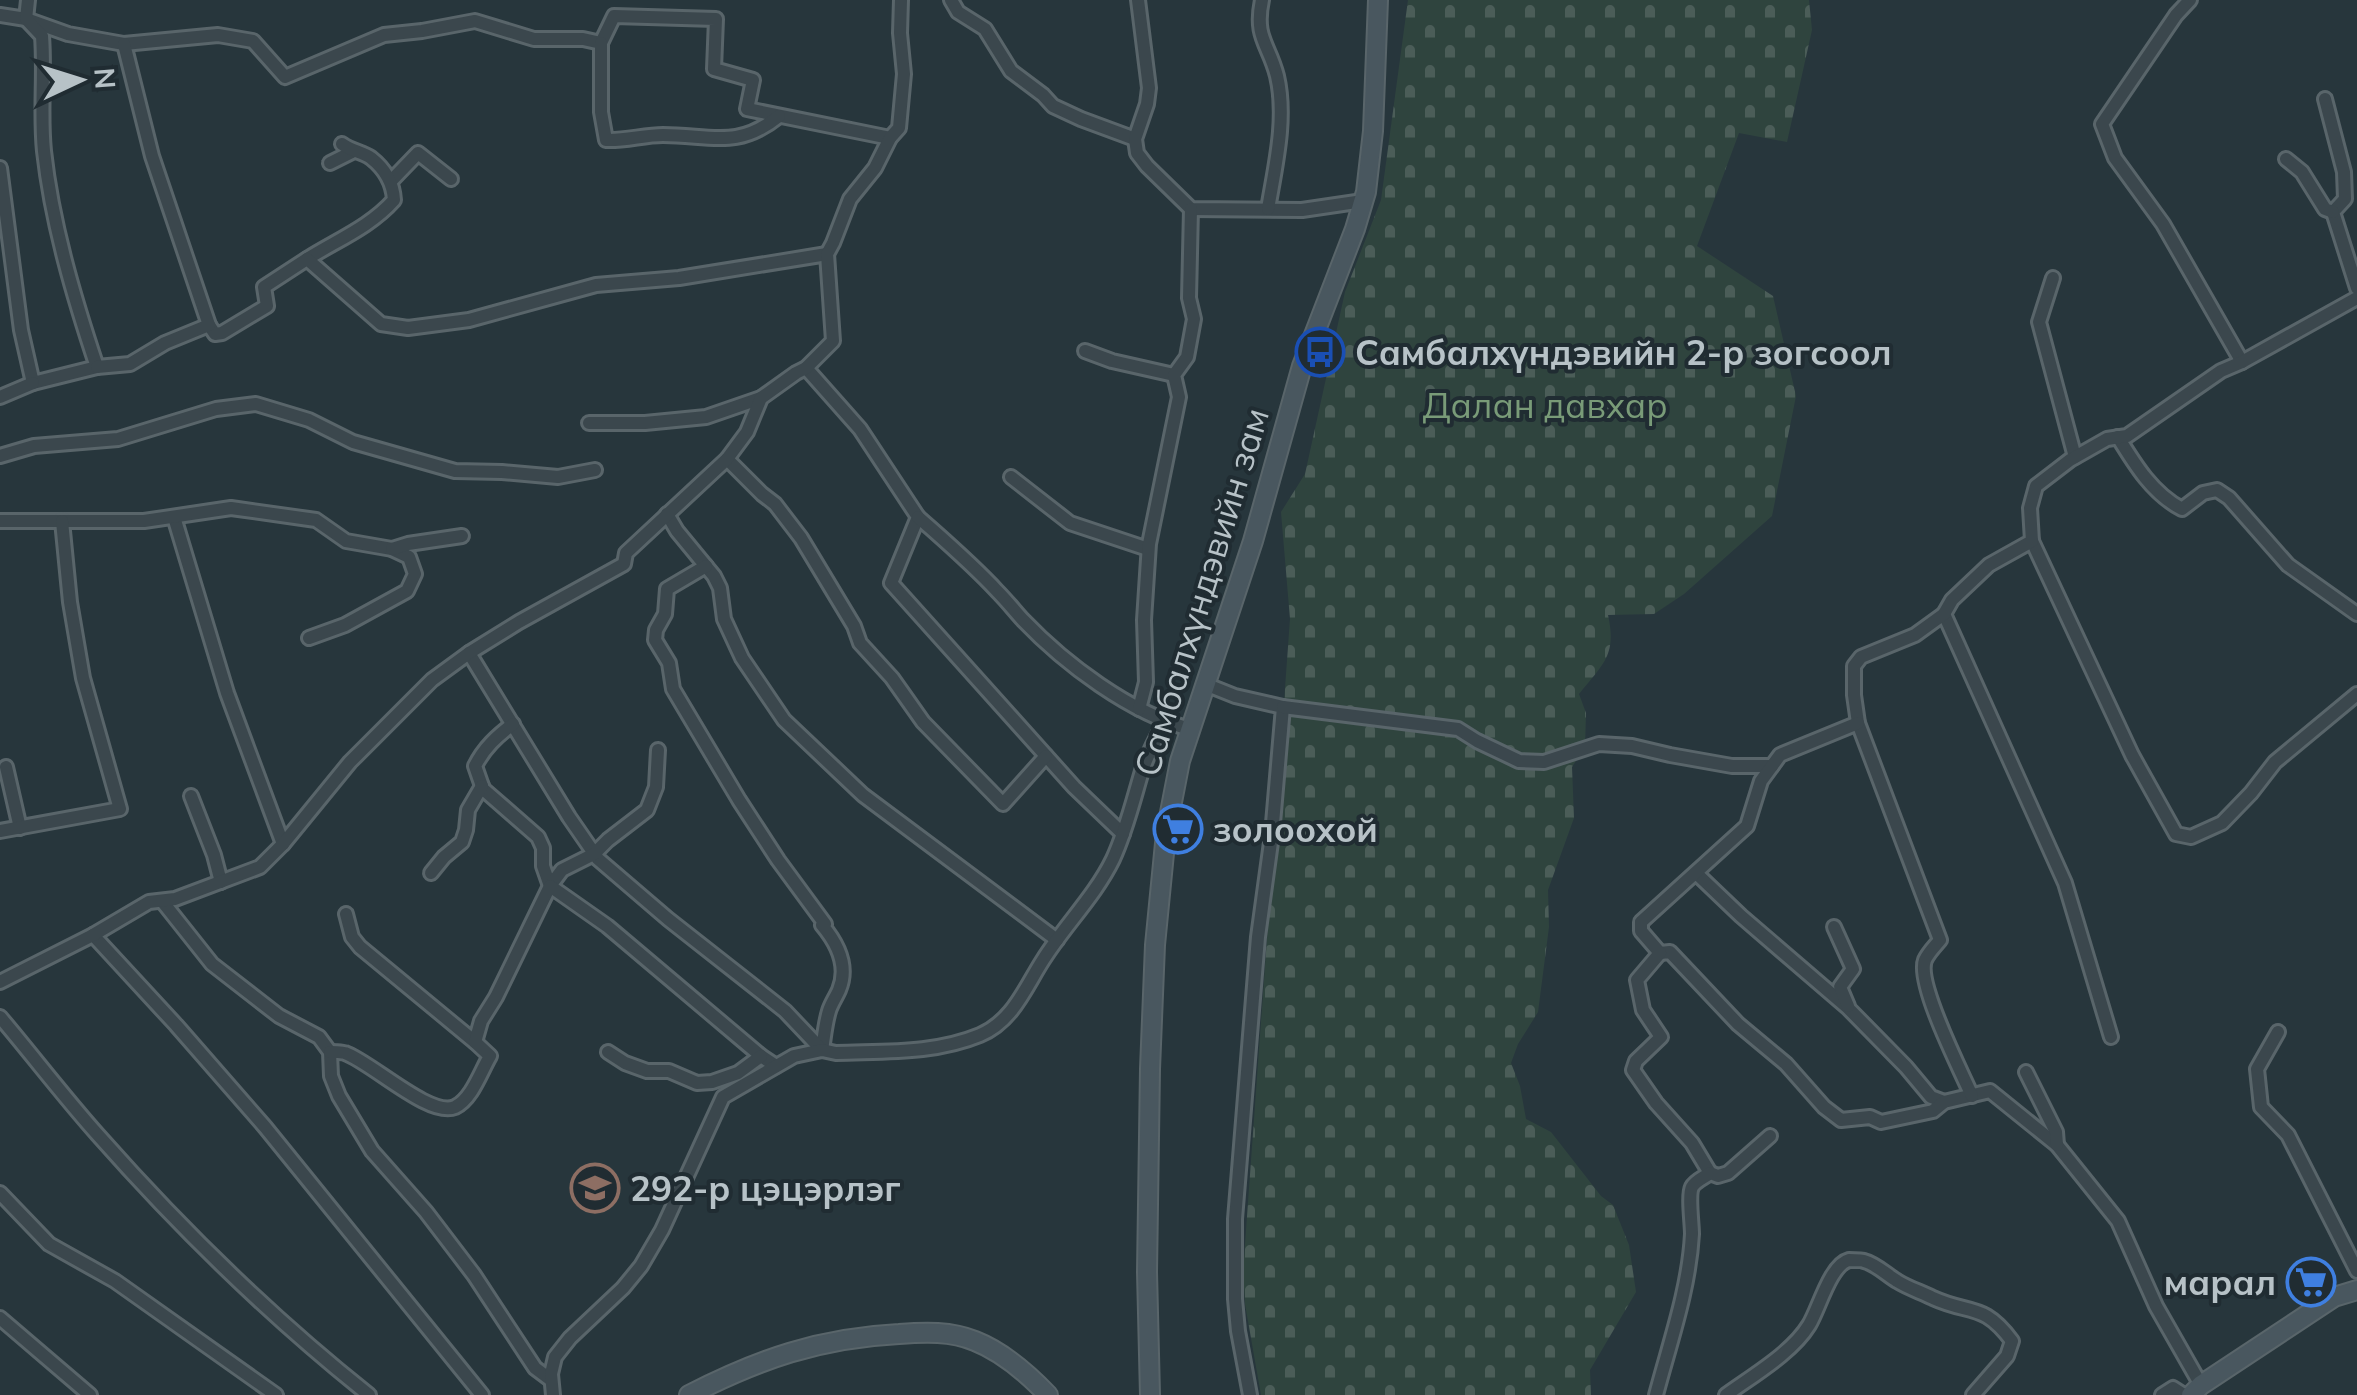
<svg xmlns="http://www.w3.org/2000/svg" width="2357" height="1395" font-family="Mulish,sans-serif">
  <defs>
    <pattern id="cemetery-stones" width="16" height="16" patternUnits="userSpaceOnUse" patternTransform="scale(2.5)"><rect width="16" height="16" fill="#2f443e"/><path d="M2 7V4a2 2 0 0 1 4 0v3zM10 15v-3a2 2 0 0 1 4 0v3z" fill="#4b5d58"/></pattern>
  </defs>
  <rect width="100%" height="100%" fill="#27363c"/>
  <path fill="url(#cemetery-stones)" d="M1408 0H1809L1812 30 1787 142 1739 133 1697 246 1773 296 1796 396 1772 516 1684 594 1654 614 1608 615C1617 655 1603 664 1579 694L1586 713 1585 747 1572 767 1574 818 1548 890 1549 927 1538 1012 1518 1044 1511 1063 1520 1086 1526 1119 1551 1132 1601 1196 1613 1205 1629 1245 1636 1292 1590 1370 1591 1395H1261L1245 1304 1243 1272 1290 619 1281 512 1305 474 1345 292 1381 200Z"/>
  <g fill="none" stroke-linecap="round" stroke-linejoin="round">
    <g stroke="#59656a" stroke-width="18">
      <g id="street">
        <path d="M951 0 958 12 985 29 1011 71 1043 95 1053 106 1081 119 1135 139"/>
        <path d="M1138 0 1149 88 1147 104 1135 139 1137 153 1147 166 1191 209 1302 210 1363 201"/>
        <path d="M1262 0C1254 38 1269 44 1277 76 1287 119 1275 167 1268 209"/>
        <path d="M2190 0 2176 15 2102 124 2115 158 2163 224 2242 362"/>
        <path d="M0 15 26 19 68 34 124 44 218 35 253 41 285 77 384 35 422 31 475 21 534 39H583L601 43 614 16 716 19 714 69 753 80 747 109 890 138"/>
        <path d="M601 43V112L606 140C625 141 644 135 663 135 710 135 737 150 779 116"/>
        <path d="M2325 99 2344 172 2345 199 2333 212 2357 288"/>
        <path d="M2286 159 2302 172 2325 209 2333 212"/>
        <path d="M330 163 352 152"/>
        <path d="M0 168 21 330 33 383 97 367C74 298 52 224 44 151 40 112 45 75 42 36L26 19 28 0"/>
        <path d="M391 181 418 153 451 179"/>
        <path d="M307 259C337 240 370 227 394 200 393 183 385 169 371 158 363 152 351 151 342 144"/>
        <path d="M2053 278 2039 322 2075 457"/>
        <path d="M209 325 215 334 222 333 267 306 264 287 307 259 381 324 408 328 469 320 596 285 679 278 827 254"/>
        <path d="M1085 351 1112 361 1174 375"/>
        <path d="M97 367 130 364 165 343 209 325 152 156 124 44"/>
        <path d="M806 368 860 429 918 517 891 583 1074 787 1123 834"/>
        <path d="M0 397 33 383"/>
        <path d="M589 423H645L706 417 761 398"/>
        <path d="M2118 437C2135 465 2153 494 2182 509L2203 493 2217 490 2229 498 2288 565 2357 614"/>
        <path d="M0 456 34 446 118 439 216 409 256 404 309 420 353 442 455 471 502 472 558 477 595 470"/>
        <path d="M727 459 762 494 775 504 801 538 854 626 860 643 892 678 923 722 1003 804 1046 756"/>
        <path d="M1011 477 1070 523 1148 549"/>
        <path d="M667 514 677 531 714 576 720 588 724 619 742 658 784 720 863 795 1057 940"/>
        <path d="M174 517 227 693 283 844"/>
        <path d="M918 517C945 541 972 564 997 591 1006 600 1014 610 1023 620 1065 664 1130 713 1190 729"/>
        <path d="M0 521H144L231 508 316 520 346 541 392 549 409 557 415 574 407 591 345 625 309 638"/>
        <path d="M2032 541 2132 755 2176 834 2191 837 2222 823 2251 793 2275 762 2357 694"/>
        <path d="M392 549 408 544 462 536"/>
        <path d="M706 566 667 589 665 614 656 630 655 640 669 663 673 689 739 800 778 860 825 924 822 925C838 944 849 966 839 990 836 997 831 1004 829 1011 825 1024 824 1038 822 1050"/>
        <path d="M1944 614 2065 883 2111 1037"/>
        <path d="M469 653 569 817 598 859 668 919 785 1011 822 1050"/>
        <path d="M1205 684 1235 696 1283 707 1272 835 1258 937 1235 1219V1299L1238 1331 1250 1395"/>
        <path d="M1283 707 1458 729 1477 741 1519 761 1544 762 1599 744 1632 746 1670 755 1732 766H1772"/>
        <path d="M1139 709 1146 682 1144 620 1149 544 1179 397 1174 375 1187 357 1194 319 1189 298 1191 209"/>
        <path d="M513 724C497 736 484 748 475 766L483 789 538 837 543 848V866L550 886"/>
        <path d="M6 767 20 828"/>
        <path d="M191 796 214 855 221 882"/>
        <path d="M0 831 120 809 83 678 70 602 62 521"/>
        <path d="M431 873 444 857 462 842 466 830 468 810 482 786"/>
        <path d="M1696 873 1741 916 1848 1008 1906 1067 1931 1097 1944 1102"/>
        <path d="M550 886 562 870 594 854 608 840 647 810 656 787 658 750"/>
        <path d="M162 901 212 964 279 1016 319 1037 330 1052 331 1076 339 1096 372 1151 426 1212 474 1275 535 1368 551 1380"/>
        <path d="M346 914 352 937 360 947 475 1042"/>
        <path d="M1834 927 1853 969 1840 987 1848 1006"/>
        <path d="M93 935 176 1025 265 1127 482 1395"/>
        <path d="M1660 953 1670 952 1738 1024 1786 1064 1824 1107 1841 1120 1870 1117 1881 1122 1933 1111 1944 1102 1990 1091 2057 1145 2118 1221 2156 1306 2201 1385"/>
        <path d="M0 982 93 935 149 902 175 899 260 867 283 844 350 762 432 680 469 653 519 622 624 564 626 553 727 459 747 432 761 398 796 373 806 368 833 341 827 254 833 243 850 199 875 168 890 138 899 128 904 74 900 33 901 0"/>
        <path d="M0 1017C33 1056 64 1097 98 1135 181 1229 271 1317 369 1395"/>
        <path d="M2278 1032 2257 1069 2261 1107 2288 1135 2357 1271"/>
        <path d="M330 1052C332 1052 344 1052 345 1053 371 1062 430 1118 455 1107 472 1099 481 1071 490 1056L475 1042 481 1021 496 997 550 886 607 926 761 1056 776 1066"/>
        <path d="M608 1052 625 1063 647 1071H669L697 1083 712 1082 738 1073 761 1056"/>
        <path d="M2026 1072 2056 1132 2057 1145"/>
        <path d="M1972 1096C1961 1071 1916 983 1925 960 1928 953 1935 946 1940 940L1858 723 1854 695V666L1861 657 1915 635 1944 614 1952 600 1989 565 2032 541 2030 508 2036 486 2070 460 2107 439 2127 436 2221 371 2242 362 2357 298"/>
        <path d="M1710 1173 1692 1143 1656 1103 1633 1070 1636 1061 1661 1037 1643 1010 1637 980 1660 953 1641 931V922L1747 826 1761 781 1780 755 1858 723"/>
        <path d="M0 1193 49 1244 115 1281 276 1395"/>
        <path d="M0 1318 90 1395"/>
        <path d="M553 1395 551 1374 555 1357 570 1338 623 1288 641 1266 662 1230 723 1097 794 1056 822 1050 836 1053C885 1051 934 1054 980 1035 1013 1021 1025 988 1043 960 1065 925 1095 896 1113 859 1126 831 1133 801 1142 771 1148 754 1156 738 1165 722"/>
        <path d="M1656 1395C1670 1342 1689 1289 1692 1234 1692 1224 1688 1195 1692 1187 1695 1181 1705 1177 1710 1173L1718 1176 1728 1173 1770 1136"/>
        <path d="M1726 1395C1752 1376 1792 1353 1809 1325 1819 1309 1830 1265 1849 1260 1850 1260 1862 1260 1864 1261 1876 1264 1887 1275 1897 1281 1908 1288 1921 1292 1933 1298 1970 1315 1983 1302 2012 1341L2007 1356 1973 1395"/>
        <path d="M2162 1395 2173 1388 2184 1395"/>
      </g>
    </g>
    <g stroke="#59656a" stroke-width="22">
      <g id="secondary">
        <path d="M689 1395C759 1359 820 1338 899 1334 925 1332 951 1331 975 1341 1003 1352 1027 1373 1048 1395"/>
        <path d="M1150 1395 1147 1272 1150 1069 1155 945 1166 833 1180 761 1253 541 1302 366 1355 229 1366 192 1373 131 1378 0"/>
        <path d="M2191 1395 2201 1385 2334 1297 2357 1290"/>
      </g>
    </g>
    <use href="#street" stroke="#3b474d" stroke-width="12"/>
    <use href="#secondary" stroke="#49575f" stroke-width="18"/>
  </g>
  <defs>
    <g id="bus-ring" transform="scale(2.5)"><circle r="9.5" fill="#202c32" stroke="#1a4fb4" stroke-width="1.5"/><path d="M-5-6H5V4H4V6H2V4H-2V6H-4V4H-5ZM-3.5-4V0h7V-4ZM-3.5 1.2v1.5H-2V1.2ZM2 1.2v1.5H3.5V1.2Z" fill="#1a4fb4"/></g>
    <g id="supermarket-ring" transform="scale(2.5)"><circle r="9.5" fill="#202c32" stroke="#3f7fe0" stroke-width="1.5"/><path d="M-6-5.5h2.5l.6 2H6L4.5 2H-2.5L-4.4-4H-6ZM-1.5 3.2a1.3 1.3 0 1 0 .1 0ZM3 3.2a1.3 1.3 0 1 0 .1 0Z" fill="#3f7fe0"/></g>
    <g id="school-ring" transform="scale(2.5)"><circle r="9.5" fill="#202c32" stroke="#8d6e63" stroke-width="1.5"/><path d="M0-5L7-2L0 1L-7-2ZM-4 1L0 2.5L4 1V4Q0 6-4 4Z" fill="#8d6e63"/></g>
  </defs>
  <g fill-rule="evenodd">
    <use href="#bus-ring" x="1320" y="352"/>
    <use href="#supermarket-ring" x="1178" y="829"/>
    <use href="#school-ring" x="595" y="1188"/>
    <use href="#supermarket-ring" x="2311" y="1282"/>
  </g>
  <g text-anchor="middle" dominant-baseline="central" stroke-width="8" stroke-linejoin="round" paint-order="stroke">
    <g font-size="35" font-weight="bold" fill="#b7c2c7" stroke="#202c32" text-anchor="start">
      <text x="1355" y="352">Самбалхүндэвийн 2-р зогсоол</text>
      <text x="1213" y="829">золоохой</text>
      <text x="630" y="1188">292-р цэцэрлэг</text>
      <text x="2276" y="1282" text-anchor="end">марал</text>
    </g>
    <g font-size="35" fill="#799b78" stroke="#202c32">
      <text x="1545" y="405">Далан давхар</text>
    </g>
    <g font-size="35" fill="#b7c2c7" stroke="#202c32">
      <text transform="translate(1201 592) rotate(-73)">Самбалхүндэвийн зам</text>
    </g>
  </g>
  <g transform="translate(80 80) rotate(86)" stroke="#202c32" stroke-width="8" paint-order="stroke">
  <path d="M0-8L18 38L0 25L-18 38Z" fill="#b7c2c7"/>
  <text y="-15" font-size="28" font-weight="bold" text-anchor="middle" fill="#b7c2c7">N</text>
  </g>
</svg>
